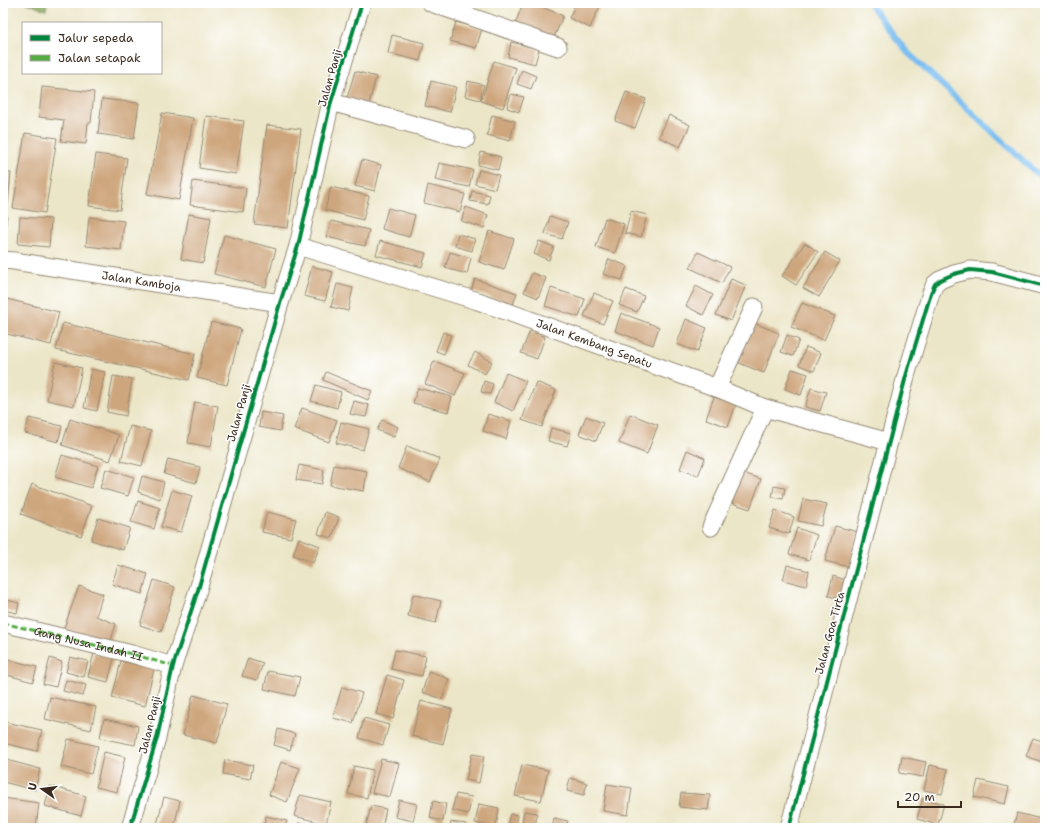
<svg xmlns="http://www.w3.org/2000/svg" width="1048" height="831" font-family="'Shantell Sans',sans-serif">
  <rect width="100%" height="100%" fill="#fff"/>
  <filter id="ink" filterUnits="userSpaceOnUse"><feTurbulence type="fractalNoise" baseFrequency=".025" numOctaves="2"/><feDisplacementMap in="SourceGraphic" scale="8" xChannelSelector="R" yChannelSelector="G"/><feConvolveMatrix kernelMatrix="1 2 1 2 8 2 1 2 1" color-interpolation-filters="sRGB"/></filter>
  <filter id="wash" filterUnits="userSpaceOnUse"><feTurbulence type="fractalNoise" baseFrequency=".012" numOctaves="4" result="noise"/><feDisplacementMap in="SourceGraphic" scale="16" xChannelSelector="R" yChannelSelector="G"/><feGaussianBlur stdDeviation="0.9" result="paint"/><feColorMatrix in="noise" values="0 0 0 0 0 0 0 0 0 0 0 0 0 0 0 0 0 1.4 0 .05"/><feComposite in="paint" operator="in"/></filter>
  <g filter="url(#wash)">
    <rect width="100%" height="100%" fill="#ece6c8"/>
    <path fill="#8bb166" stroke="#636e42" d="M26 3H47L46 10Z"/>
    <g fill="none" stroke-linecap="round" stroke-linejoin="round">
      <path stroke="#7abef0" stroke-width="6" d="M869 3 907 52 1045 181"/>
    </g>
    <g id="blocks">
      <g fill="#cea67d">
        <path d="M523 3H533L563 16 553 40 515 24Z"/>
        <path d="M576 3H595L600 6 590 28 569 18Z"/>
        <path d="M456 22 482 29 476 48 450 41Z"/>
        <path d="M392 35 424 43 420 61 388 53Z"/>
        <path d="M511 42 539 49 535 64 508 57Z"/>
        <path d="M494 61 516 68 503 108 481 101Z"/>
        <path d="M522 70 536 76 531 89 517 84Z"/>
        <path d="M355 71 376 77 369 104 347 98Z"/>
        <path d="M431 81 456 87 450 112 425 106Z"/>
        <path d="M468 81 484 85 480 100 465 96Z"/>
        <path d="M42 87 94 92 91 123H88L86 144 61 141 64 120 39 117Z"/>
        <path d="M626 92 646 99 635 128 615 121Z"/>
        <path d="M511 94 524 97 519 112 507 108Z"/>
        <path d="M102 99 139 103 134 139 98 134Z"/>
        <path d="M162 113 193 118 179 200 147 194Z"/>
        <path d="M492 115 515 121 510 141 487 135Z"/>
        <path d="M669 115 690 125 680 147 659 137Z"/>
        <path d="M206 116 244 121 236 174 199 168Z"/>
        <path d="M267 125 301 129 288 228 254 224Z"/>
        <path d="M25 133 57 138 45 213 13 208Z"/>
        <path d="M481 152 501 157 498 170 478 165Z"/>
        <path d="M96 154 127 158 120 210 89 206Z"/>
        <path d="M362 160 381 165 375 191 355 186Z"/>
        <path d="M439 163 473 170 469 187 435 180Z"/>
        <path d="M479 170 499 175 495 189 475 184Z"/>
        <path d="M3 172 11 173 8 204H3Z"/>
        <path d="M193 181 246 188 243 212 190 205Z"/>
        <path d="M428 185 465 194 460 212 424 203Z"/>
        <path d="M331 187 369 196 363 220 325 210Z"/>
        <path d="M472 191 490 195 488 204 470 201Z"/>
        <path d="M466 207 488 215 484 228 461 221Z"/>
        <path d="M388 208 415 215 409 237 382 229Z"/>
        <path d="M631 211 647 215 641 237 625 233Z"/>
        <path d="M189 214 211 218 203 263 181 259Z"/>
        <path d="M3 215 7 216 4 237H3Z"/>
        <path d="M550 216 568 222 562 239 545 234Z"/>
        <path d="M20 217 51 219 49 247 18 244Z"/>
        <path d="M89 217 124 221 121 250 86 246Z"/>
        <path d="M605 218 624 224 615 253 596 247Z"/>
        <path d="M331 221 369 230 365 246 327 237Z"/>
        <path d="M489 231 514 239 504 270 479 262Z"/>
        <path d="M458 234 475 239 472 251 455 246Z"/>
        <path d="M224 235 276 249 266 287 214 274Z"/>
        <path d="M380 241 426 253 422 267 376 255Z"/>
        <path d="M539 241 554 247 549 260 534 254Z"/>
        <path d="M805 243 818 252 796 285 782 276Z"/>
        <path d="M450 252 471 258 467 274 445 268Z"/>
        <path d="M698 252 730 267 722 283 690 268Z"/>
        <path d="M825 252 840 261 819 297 803 288Z"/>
        <path d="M609 259 627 266 622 280 603 274Z"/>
        <path d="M312 266 333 272 325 301 304 296Z"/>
        <path d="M532 273 546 278 538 298 524 292Z"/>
        <path d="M475 279 517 293 513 305 471 291Z"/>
        <path d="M731 279 746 285 731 321 716 315Z"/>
        <path d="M337 284 353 288 348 311 331 307Z"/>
        <path d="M696 286 713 295 703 315 686 306Z"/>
        <path d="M551 288 585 299 579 317 545 306Z"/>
        <path d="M626 289 644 296 637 312 619 305Z"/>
        <path d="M594 293 613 301 603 324 584 316Z"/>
        <path d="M3 298 59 312 51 345 3 333Z"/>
        <path d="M802 303 835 316 824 340 791 327Z"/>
        <path d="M621 313 659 327 653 345 615 331Z"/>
        <path d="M686 319 707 328 697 352 677 344Z"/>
        <path d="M211 322 241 329 227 385 197 378Z"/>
        <path d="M63 323 195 354 189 380 56 350Z"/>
        <path d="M754 323 779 333 764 373 739 363Z"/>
        <path d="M530 331 545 337 537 359 521 353Z"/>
        <path d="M443 332 451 335 444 354 436 351Z"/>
        <path d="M787 335 799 340 793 356 781 352Z"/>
        <path d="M806 347 821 353 814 371 799 365Z"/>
        <path d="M475 352 492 362 485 374 468 365Z"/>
        <path d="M434 361 465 373 455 396 425 384Z"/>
        <path d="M55 362 82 368 74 406 47 400Z"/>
        <path d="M91 369 105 372 97 411 84 408Z"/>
        <path d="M792 369 808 374 801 395 785 389Z"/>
        <path d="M326 372 372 391 368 400 323 380Z"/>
        <path d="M506 373 526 381 513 411 494 402Z"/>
        <path d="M113 376 132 379 126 416 107 412Z"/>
        <path d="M484 381 493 384 490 394 481 392Z"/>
        <path d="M536 382 556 390 542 427 522 420Z"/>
        <path d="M316 385 341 392 337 408 311 401Z"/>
        <path d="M418 388 452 397 448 412 413 403Z"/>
        <path d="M811 388 826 392 820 411 805 407Z"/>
        <path d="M714 397 736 404 728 427 706 419Z"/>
        <path d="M354 401 369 405 366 417 350 414Z"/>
        <path d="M195 402 218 406 211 447 188 443Z"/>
        <path d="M302 408 337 420 329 442 294 429Z"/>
        <path d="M261 412 283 416 280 431 259 427Z"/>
        <path d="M488 414 511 421 506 439 483 431Z"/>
        <path d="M630 414 658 425 647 454 619 443Z"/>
        <path d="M586 416 603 423 596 441 579 434Z"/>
        <path d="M29 418 62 426 58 442 25 433Z"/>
        <path d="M70 419 119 435 110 461 62 445Z"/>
        <path d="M382 420 398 427 394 437 377 430Z"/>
        <path d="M341 422 369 429 363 450 336 443Z"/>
        <path d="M130 426 151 431 142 466 121 461Z"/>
        <path d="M551 428 571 433 567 446 548 441Z"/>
        <path d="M407 446 440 459 430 482 398 468Z"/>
        <path d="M687 450 705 458 698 476 680 469Z"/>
        <path d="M62 455 98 466 91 488 55 477Z"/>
        <path d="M168 459 200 467 196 483 164 474Z"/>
        <path d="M299 465 324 470 322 484 296 480Z"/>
        <path d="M334 465 367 471 364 491 330 485Z"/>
        <path d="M106 469 134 477 128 496 100 488Z"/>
        <path d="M737 471 761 479 750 509 726 501Z"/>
        <path d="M142 476 164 482 160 499 138 492Z"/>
        <path d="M32 484 92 506 81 536 21 514Z"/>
        <path d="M774 486 785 488 783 499 772 497Z"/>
        <path d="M172 490 192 496 181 532 161 527Z"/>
        <path d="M803 499 827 504 821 526 798 521Z"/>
        <path d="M138 501 160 508 154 529 131 522Z"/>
        <path d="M775 510 794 517 789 534 769 528Z"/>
        <path d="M267 512 296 519 291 538 262 532Z"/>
        <path d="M325 512 339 517 332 538 318 534Z"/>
        <path d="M98 518 130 528 123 550 91 540Z"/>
        <path d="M835 526 858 532 849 567 825 561Z"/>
        <path d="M797 528 817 535 809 560 789 554Z"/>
        <path d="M299 538 320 546 313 563 293 555Z"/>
        <path d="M118 565 148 574 142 594 112 584Z"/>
        <path d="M787 565 809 571 806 586 783 580Z"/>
        <path d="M833 576 846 580 841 599 828 596Z"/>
        <path d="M154 580 175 587 161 632 140 625Z"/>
        <path d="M79 586 103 594 96 616 116 624 110 643 64 628Z"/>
        <path d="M413 594 441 601 436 623 408 616Z"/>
        <path d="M3 599 19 603 17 613 3 610Z"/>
        <path d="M395 650 426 656 422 676 391 669Z"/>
        <path d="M94 653 114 658 108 682 88 677Z"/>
        <path d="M70 657 88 661 84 677 66 672Z"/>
        <path d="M3 658 37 667 33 682 3 674Z"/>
        <path d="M50 658 62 662 56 687 43 684Z"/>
        <path d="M248 658 263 663 257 680 242 676Z"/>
        <path d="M121 661 154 669 145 706 112 698Z"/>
        <path d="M268 671 300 677 295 696 264 689Z"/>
        <path d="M429 671 449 679 442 699 422 692Z"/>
        <path d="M387 675 404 680 393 719 376 714Z"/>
        <path d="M66 680 86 685 83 696 63 691Z"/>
        <path d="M342 687 362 693 353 723 333 718Z"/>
        <path d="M193 695 227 704 217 743 183 735Z"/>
        <path d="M50 697 96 707 91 730 45 719Z"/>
        <path d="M421 701 452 709 443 744 412 736Z"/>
        <path d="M364 718 389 725 383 745 359 738Z"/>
        <path d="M104 719 138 726 135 745 100 738Z"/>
        <path d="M5 722 42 730 37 751 3 743V732Z"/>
        <path d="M278 729 295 734 290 750 274 745Z"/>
        <path d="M1033 738 1045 742V763L1026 756Z"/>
        <path d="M68 739 98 746 91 774 61 767Z"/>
        <path d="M104 752 125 757 117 792 96 787Z"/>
        <path d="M472 754 484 756 479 783 466 780Z"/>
        <path d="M902 757 926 762 923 777 899 773Z"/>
        <path d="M3 759 40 769 35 790 3 782Z"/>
        <path d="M381 759 399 763 390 797 372 793Z"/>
        <path d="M225 760 253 765 250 779 223 774Z"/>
        <path d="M281 762 300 768 287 802 269 795Z"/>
        <path d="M522 765 548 770 541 801 515 796Z"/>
        <path d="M930 765 948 769 942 794 924 790Z"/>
        <path d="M354 766 373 770 367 798 348 794Z"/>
        <path d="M570 778 587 783 584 795 567 791Z"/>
        <path d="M978 780 1009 787 1005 804 974 797Z"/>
        <path d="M607 784 632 788 628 815 603 811Z"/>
        <path d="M50 786 86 796 81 816 45 806Z"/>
        <path d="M681 793 710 795 708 810 679 807Z"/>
        <path d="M456 794 472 797 468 814 452 810Z"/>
        <path d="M300 795 331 802 326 824 294 816Z"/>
        <path d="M164 797 180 801 174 828H156Z"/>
        <path d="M3 798 39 803 36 828 3 824Z"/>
        <path d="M923 798 944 804 938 825 917 819Z"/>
        <path d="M399 800 417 804 413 821 395 817Z"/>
        <path d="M433 801 446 804 443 821 430 818Z"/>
        <path d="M479 804 499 808 496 827 475 823Z"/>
        <path d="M371 806 386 809 382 828 366 826Z"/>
        <path d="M524 811 537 813 535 828H521Z"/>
        <path d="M1017 813 1045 820 1044 828H1013Z"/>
        <path d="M510 814 518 815 516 828H507Z"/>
        <path d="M266 816 287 821 285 828H263Z"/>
        <path d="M554 818 568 821 566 828H552Z"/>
        <path d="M451 822 466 824 465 828H450Z"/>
        <path d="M298 823 318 827V828H297Z"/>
        <path d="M394 824 412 827 411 828H393Z"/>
      </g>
    </g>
  </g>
  <g filter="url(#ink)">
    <use href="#blocks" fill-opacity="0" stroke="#948873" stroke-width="1"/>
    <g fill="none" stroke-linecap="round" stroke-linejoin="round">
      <g stroke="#948873" stroke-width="19">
        <g id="street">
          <path d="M431 3 558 47"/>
          <path d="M331 102 466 139"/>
          <path id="s1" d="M298 246 478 301 717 388 765 408 889 442"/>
          <path id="s2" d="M3 260 14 261 280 303"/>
          <path d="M717 388 754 307"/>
          <path d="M711 527 765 408"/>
          <path id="s3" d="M3 623 132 654 173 666"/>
          <path d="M130 828 157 738 173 666 198 590 280 303 298 246 331 102 362 3"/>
          <path d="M789 828 906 376 931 293 935 284 940 280 954 274 970 270 992 272 1045 286"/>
        </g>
      </g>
      <use href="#street" stroke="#fff" stroke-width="17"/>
      <path stroke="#55ab43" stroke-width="3" stroke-dasharray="6 3" stroke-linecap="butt" d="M3 623 132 654 173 666"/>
      <g stroke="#fff" stroke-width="6">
        <g id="cycleway">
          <path d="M130 828 157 738 173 666 198 590 280 303 298 246 331 102 362 3"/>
          <path d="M789 828 906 376 931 293 935 284 940 280 954 274 970 270 992 272 1045 286"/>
        </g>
      </g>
      <use href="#cycleway" stroke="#00873e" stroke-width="4"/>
    </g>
  </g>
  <g text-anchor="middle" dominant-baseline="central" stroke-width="3" stroke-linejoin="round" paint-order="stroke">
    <g font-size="11" fill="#3b2a1e" stroke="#fff">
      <text transform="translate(330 78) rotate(-74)">Jalan Panji</text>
      <text stroke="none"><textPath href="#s2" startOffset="140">Jalan Kamboja</textPath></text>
      <text stroke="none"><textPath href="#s1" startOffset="312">Jalan Kembang Sepatu</textPath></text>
      <text transform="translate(239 413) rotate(-74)">Jalan Panji</text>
      <text transform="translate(830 633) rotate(-75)">Jalan Goa Tirta</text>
      <text stroke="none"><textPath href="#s3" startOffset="88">Gang Nusa Indah II</textPath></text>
      <text transform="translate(150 725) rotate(-76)">Jalan Panji</text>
    </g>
  </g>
  <rect width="1048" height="831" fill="none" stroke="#fff" stroke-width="16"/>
  <rect x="22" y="22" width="140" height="52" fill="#ffffff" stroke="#b1aaa5"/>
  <rect x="30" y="35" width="20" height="6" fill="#00873e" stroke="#b1aaa5"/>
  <text x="58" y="42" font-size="12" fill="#3b2a1e">Jalur sepeda</text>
  <rect x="30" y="55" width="20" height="6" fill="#55ab43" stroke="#b1aaa5"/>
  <text x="58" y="62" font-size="12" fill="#3b2a1e">Jalan setapak</text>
  <g transform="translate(42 789) rotate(284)" stroke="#ffffff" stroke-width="3" paint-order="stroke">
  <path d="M0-3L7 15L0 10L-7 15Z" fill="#3b2a1e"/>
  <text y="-6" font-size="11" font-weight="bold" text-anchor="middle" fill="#3b2a1e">U</text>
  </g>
  <path d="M898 801v6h63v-6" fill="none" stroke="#3b2a1e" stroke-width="2"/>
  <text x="904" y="801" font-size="12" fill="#3b2a1e" stroke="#ffffff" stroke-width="3" paint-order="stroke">20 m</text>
</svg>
